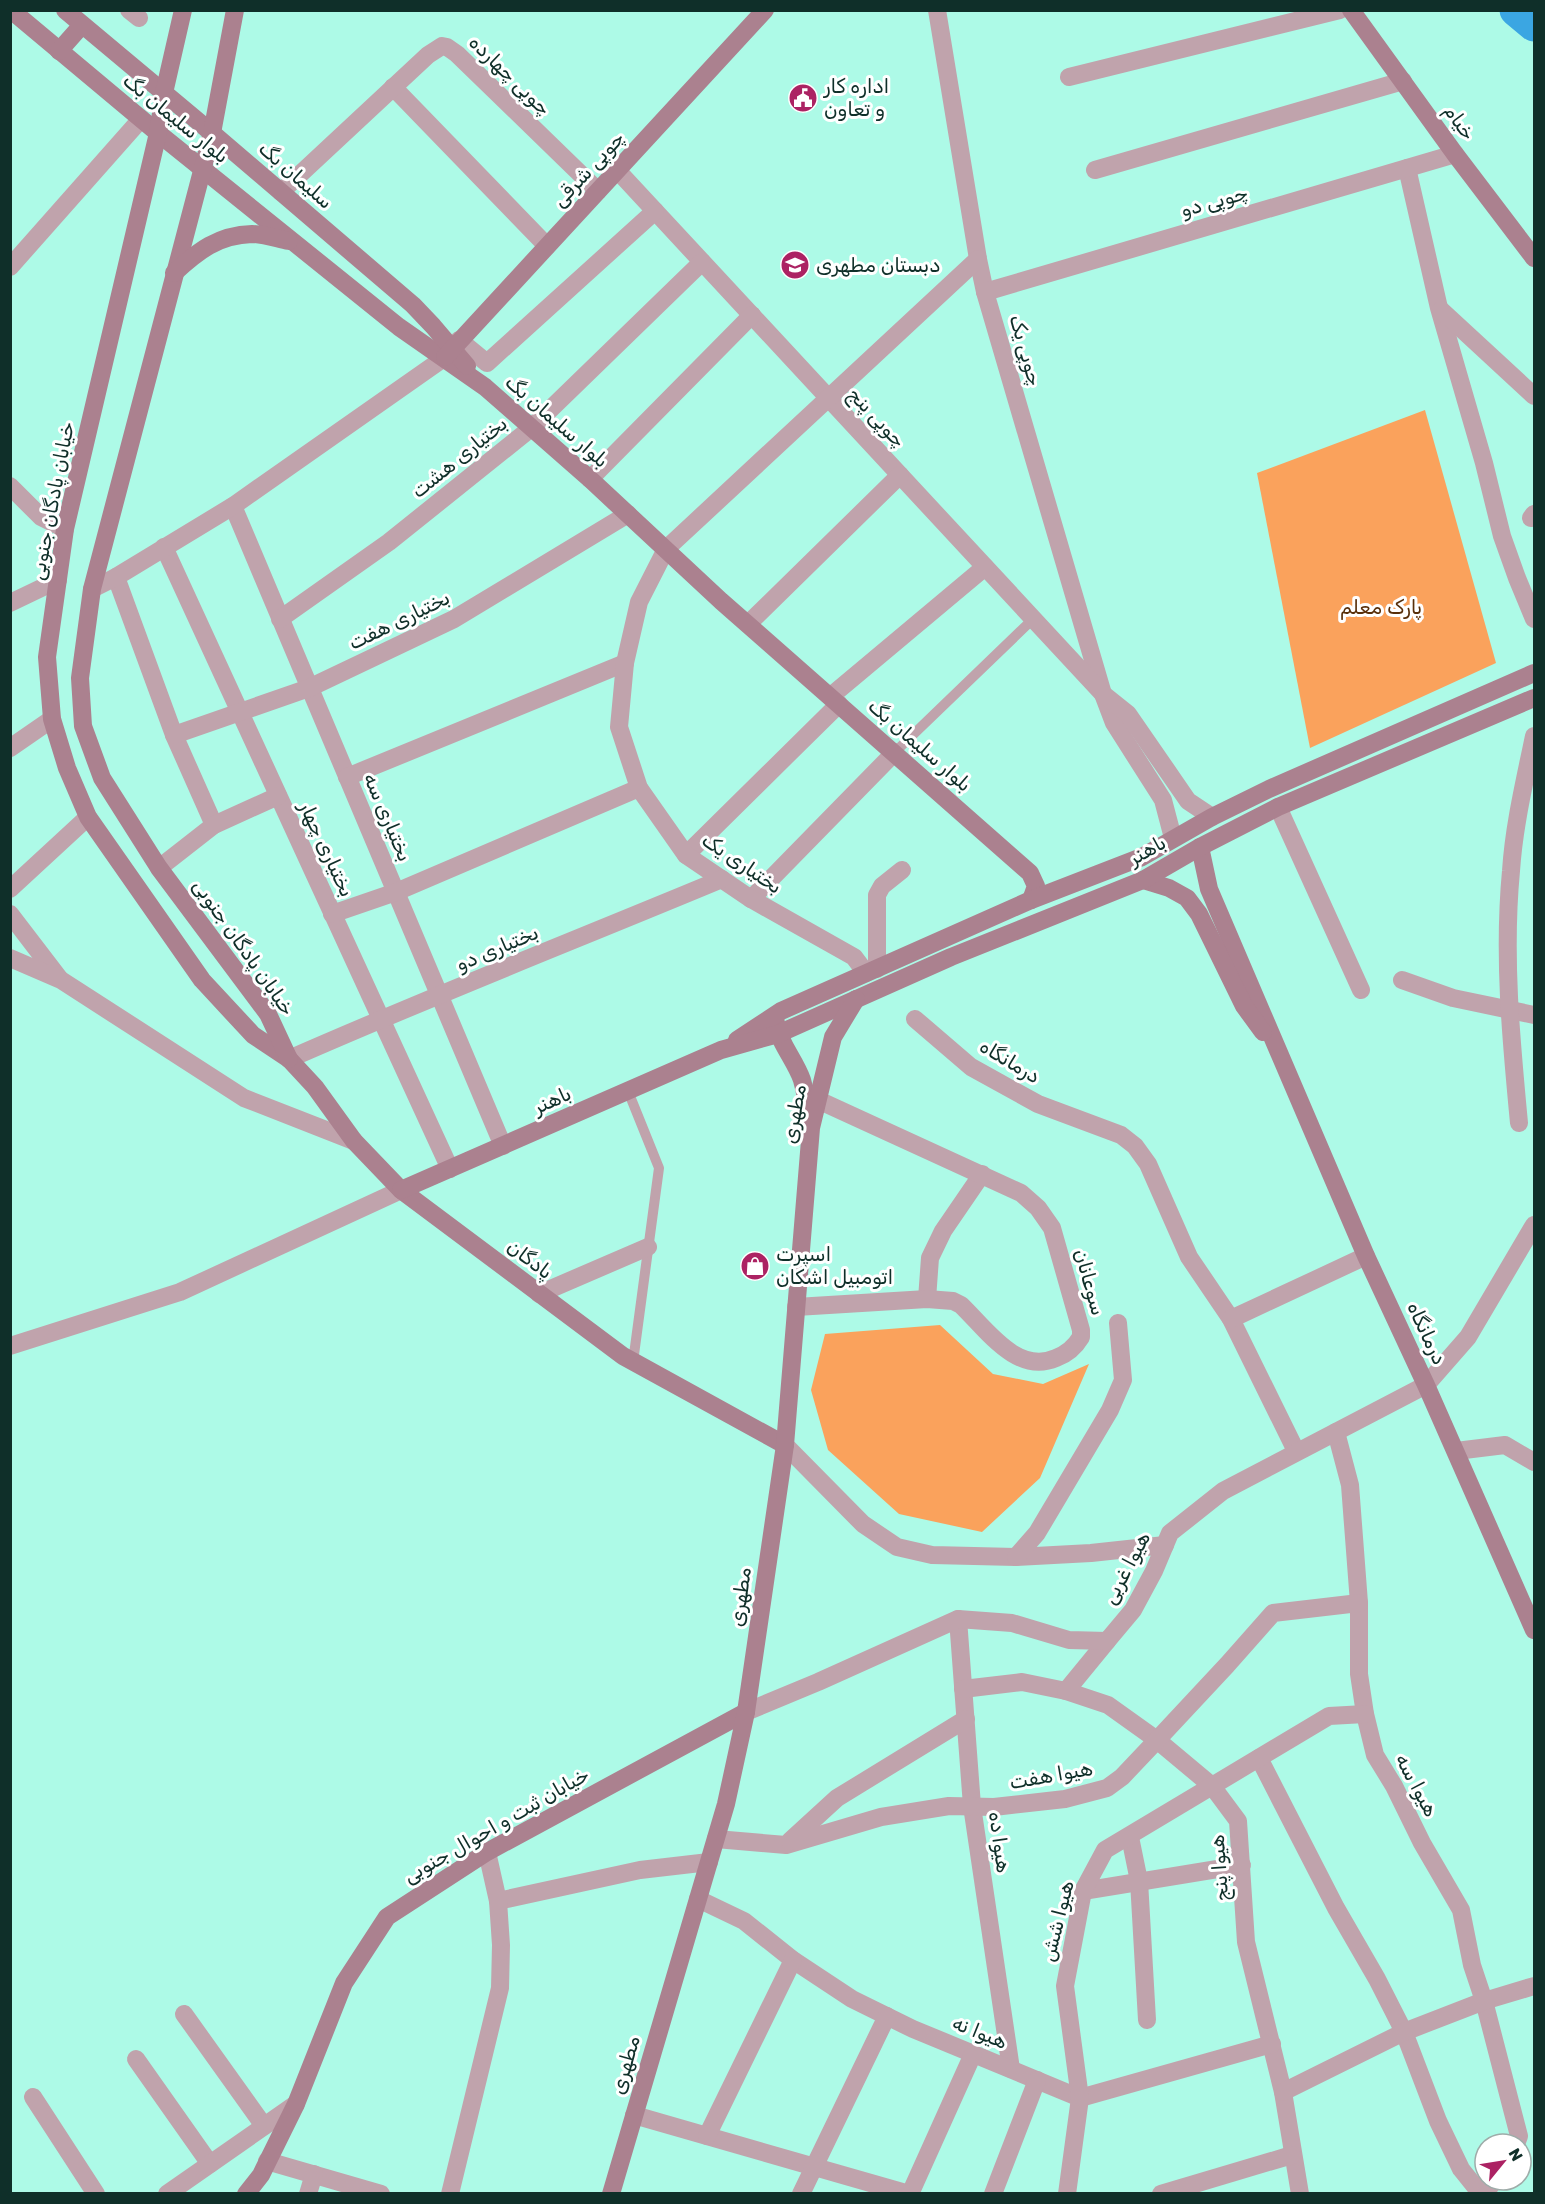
<svg xmlns="http://www.w3.org/2000/svg" width="1545" height="2204" font-family="Rubik,Vazirmatn,sans-serif">
  <rect width="100%" height="100%" fill="#adfae7"/>
  <g fill="#faa25c">
    <path d="M1425 410 1496 663 1310 748 1257 473Z"/>
    <path d="M940 1325 993 1374 1043 1384 1089 1364 1040 1478 982 1532 899 1514 828 1450 811 1390 825 1334Z"/>
  </g>
  <g fill="none" stroke-linecap="round" stroke-linejoin="round">
    <path stroke="#3ba6e2" stroke-width="33" d="M1516 10 1534 25"/>
    <g stroke="#c0a3ac" stroke-width="10">
      <path d="M895 752 1033 619"/>
      <path d="M628 1091 659 1168 633 1362"/>
    </g>
    <g stroke="#c0a3ac" stroke-width="18">
      <path d="M129 10 139 18"/>
      <path d="M937 10 978 259 985 292 1103 694 1114 723 1163 800 1173 838"/>
      <path d="M1069 77 1340 10"/>
      <path d="M393 87 547 246"/>
      <path d="M1407 168 1439 308 1484 463 1502 536 1517 578 1534 619"/>
      <path d="M617 170 1103 694 1128 714 1188 801 1212 817"/>
      <path d="M1095 170 1403 81"/>
      <path d="M281 192 428 55 442 46 447 47 457 54 598 191"/>
      <path d="M10 267 141 119"/>
      <path d="M985 292 1455 154"/>
      <path d="M1441 310 1534 396"/>
      <path d="M459 340 487 363 655 211"/>
      <path d="M590 479 752 315"/>
      <path d="M10 486 41 517 65 529"/>
      <path d="M233 506 503 1146"/>
      <path d="M1531 518 1534 514"/>
      <path d="M164 547 450 1169"/>
      <path d="M116 577 174 735 214 825"/>
      <path d="M92 589 116 577 233 506 444 358"/>
      <path d="M10 603 58 580"/>
      <path d="M280 619 389 542 530 429 702 262"/>
      <path d="M748 624 900 475"/>
      <path d="M831 696 985 567"/>
      <path d="M174 735 309 688 454 619 628 514"/>
      <path d="M10 748 52 719"/>
      <path d="M347 777 625 663"/>
      <path d="M1278 807 1361 990"/>
      <path d="M686 855 839 704"/>
      <path d="M159 868 214 825 278 796"/>
      <path d="M10 889 88 817"/>
      <path d="M751 899 895 752"/>
      <path d="M10 914 59 978"/>
      <path d="M332 914 396 892 639 788"/>
      <path d="M10 958 61 980 244 1098 354 1141"/>
      <path d="M877 969V895L882 886 902 870"/>
      <path d="M866 973 854 957 751 899 686 855 639 788 619 727 625 663 639 602 666 549 978 259"/>
      <path d="M1402 980 1453 998 1534 1015"/>
      <path d="M915 1019 971 1067 1038 1104 1121 1135 1135 1146 1148 1164 1189 1257 1231 1319 1296 1451"/>
      <path d="M289 1059C432 996 578 939 722 879"/>
      <path d="M1519 1123C1511 1039 1503 955 1511 871 1514 825 1525 780 1534 736"/>
      <path d="M539 1294 648 1247"/>
      <path d="M927 1299 930 1258 943 1231 982 1174"/>
      <path d="M796 1307 927 1299 953 1301 961 1305C987 1330 1017 1375 1056 1358 1067 1354 1075 1347 1081 1337V1330L1052 1228 1038 1208 1021 1193 818 1100"/>
      <path d="M1231 1319 1366 1256"/>
      <path d="M10 1346 180 1292 401 1190"/>
      <path d="M1336 1432 1350 1485 1359 1603V1674L1365 1714 1375 1755 1394 1786 1422 1843 1461 1910 1472 1965 1484 2001 1519 2136 1516 2144"/>
      <path d="M785 1445 863 1524 897 1547 932 1555 1016 1557 1091 1553 1165 1545"/>
      <path d="M1456 1451 1505 1445 1534 1462"/>
      <path d="M1016 1557 1037 1533 1110 1410 1123 1380 1118 1323"/>
      <path d="M958 1619 972 1806 1011 2069"/>
      <path d="M963 1689 1022 1682 1066 1691 1108 1705 1157 1740 1212 1786 1238 1821 1246 1942 1283 2092 1300 2194"/>
      <path d="M1066 1691 1107 1641"/>
      <path d="M746 1712 818 1682 958 1619 1012 1623 1069 1640 1107 1641 1133 1610 1154 1571 1170 1533 1223 1491 1426 1385 1468 1337 1534 1225"/>
      <path d="M1259 1758 1336 1908 1377 1979 1404 2032 1438 2121 1461 2169 1481 2194"/>
      <path d="M1130 1837 1139 1881 1147 2020"/>
      <path d="M716 1839 786 1845 881 1817 949 1806 994 1807 1065 1799 1107 1788 1122 1777 1157 1740 1227 1665 1273 1613 1359 1603"/>
      <path d="M790 1841 837 1798 966 1719"/>
      <path d="M1083 1891 1242 1865"/>
      <path d="M698 1899 744 1921 793 1960 852 1999 913 2029 1080 2098 1272 2044"/>
      <path d="M498 1901 640 1870 709 1862"/>
      <path d="M184 2014 264 2126"/>
      <path d="M136 2059 210 2164"/>
      <path d="M1283 2092 1404 2032 1484 2001 1534 1986"/>
      <path d="M33 2097 96 2194"/>
      <path d="M634 2115 909 2194"/>
      <path d="M707 2136 793 1960"/>
      <path d="M267 2161 381 2194"/>
      <path d="M167 2194 296 2104"/>
      <path d="M308 2194 314 2174"/>
      <path d="M450 2194 500 1988 501 1945 498 1901 487 1852"/>
      <path d="M801 2194 887 2016"/>
      <path d="M910 2194 973 2054"/>
      <path d="M993 2194 1037 2080"/>
      <path d="M1067 2194 1080 2098 1065 1986 1083 1891 1105 1850 1329 1716 1365 1714"/>
      <path d="M1161 2194 1292 2155"/>
      <path d="M1484 2194 1495 2180"/>
    </g>
    <g stroke="#ab818f" stroke-width="18">
      <path d="M11 10 158 133 399 327 485 387 590 479 721 601 1030 873 1036 886 1031 900"/>
      <path d="M65 10 212 133 413 305 433 326 467 366"/>
      <path d="M183 10 164 93 158 133 65 529 47 657 52 719 67 768 88 817 202 980 253 1035 289 1059 315 1087 354 1141 401 1190 623 1356 785 1445"/>
      <path d="M235 10 212 133 92 589 80 678 83 726 102 778 159 868 268 1014 289 1059"/>
      <path d="M1351 10 1455 154 1534 258"/>
      <path d="M59 51 82 25"/>
      <path d="M174 273C198 251 218 235 252 234 264 234 278 239 289 241"/>
      <path d="M445 357 765 10"/>
      <path d="M1200 847 1209 889 1366 1256 1426 1385 1534 1630"/>
      <path d="M1143 880 1169 888 1187 898 1199 914 1244 1006 1263 1032"/>
      <path d="M776 1023C779 1043 795 1060 802 1080 806 1094 808 1109 810 1123"/>
      <path d="M737 1040 781 1011 1031 900 1142 857 1212 817 1269 789 1534 673"/>
      <path d="M401 1190 721 1050 778 1034 951 957 1143 880 1200 847 1278 807 1534 698"/>
      <path d="M246 2194 261 2175 296 2104 344 1983 387 1917 487 1852 746 1712"/>
      <path d="M611 2194 726 1804 746 1712 785 1445 811 1128 833 1037 856 999"/>
    </g>
  </g>
  <defs>
    <g id="civic-disc" transform="scale(1.5)"><circle r="9.5" fill="#ac2263" stroke="#fff"/><path d="M-.6-6.5H3V-4.5H.6V-3L4-1V1h2V6H-6V1h2V-1L-.6-3ZM-1.2 2.5V6h2.4V2.5Z" fill="#fff"/></g>
    <g id="school-disc" transform="scale(1.5)"><circle r="9.5" fill="#ac2263" stroke="#fff"/><path d="M0-5L7-2L0 1L-7-2ZM-4 1L0 2.5L4 1V4Q0 6-4 4Z" fill="#fff"/></g>
    <g id="shop-disc" transform="scale(1.5)"><circle r="9.5" fill="#ac2263" stroke="#fff"/><path d="M-5-2.5h2.3a2.7 3.5 0 0 1 5.4 0H5L5.5 6h-11ZM-1.5-2.5h3a1.5 2.3 0 0 0-3 0Z" fill="#fff"/></g>
  </defs>
  <g fill-rule="evenodd">
    <use href="#civic-disc" x="803" y="98"/>
    <use href="#school-disc" x="795" y="265"/>
    <use href="#shop-disc" x="755" y="1266"/>
  </g>
  <g text-anchor="middle" dominant-baseline="central" stroke-width="6" stroke-linejoin="round" paint-order="stroke">
    <g font-size="20" fill="#0f2f29" stroke="#fff">
      <text transform="translate(510 75) rotate(44)">چوپی چهارده</text>
      <text transform="translate(176 118) rotate(39)">بلوار سلیمان بگ</text>
      <text transform="translate(1460 122) rotate(54)">خیام</text>
      <text transform="translate(588 169) rotate(-47)">چوپی شرقی</text>
      <text transform="translate(296 175) rotate(41)">سلیمان بگ</text>
      <text transform="translate(1214 201) rotate(-16)">چوپی دو</text>
      <text transform="translate(1026 350) rotate(74)">چوپی یک</text>
      <text transform="translate(877 417) rotate(47)">چوپی پنج</text>
      <text transform="translate(557 421) rotate(41)">بلوار سلیمان بگ</text>
      <text transform="translate(459 457) rotate(-39)">بختیاری هشت</text>
      <text transform="translate(52 501) rotate(-79)">خیابان پادگان جنوبی</text>
      <text transform="translate(399 620) rotate(-26)">بختیاری هفت</text>
      <text transform="translate(920 745) rotate(41)">بلوار سلیمان بگ</text>
      <text transform="translate(388 817) rotate(67)">بختیاری سه</text>
      <text transform="translate(327 849) rotate(65)">بختیاری چهار</text>
      <text transform="translate(1147 850) rotate(-29)">باهنر</text>
      <text transform="translate(742 863) rotate(34)">بختیاری یک</text>
      <text transform="translate(244 947) rotate(55)">خیابان پادگان جنوبی</text>
      <text transform="translate(497 948) rotate(-23)">بختیاری دو</text>
      <text transform="translate(1010 1061) rotate(31)">درمانگاه</text>
      <text transform="translate(552 1100) rotate(-24)">باهنر</text>
      <text transform="translate(794 1114) rotate(-80)">مطهری</text>
      <text transform="translate(530 1259) rotate(37)">پادگان</text>
      <text transform="translate(1090 1282) rotate(74)">سوعانان</text>
      <text transform="translate(1427 1333) rotate(65)">درمانگاه</text>
      <text transform="translate(1126 1568) rotate(-62)">هیوا غربی</text>
      <text transform="translate(740 1597) rotate(-82)">مطهری</text>
      <text transform="translate(1051 1775) rotate(-10)">هیوا هفت</text>
      <text transform="translate(1417 1785) rotate(62)">هیوا سه</text>
      <text transform="translate(496 1825) rotate(-30)">خیابان ثبت و احوال جنوبی</text>
      <text transform="translate(1000 1842) rotate(82)">هیوا ده</text>
      <text transform="translate(1219 1868) rotate(-94)">هیوا پنج</text>
      <text transform="translate(1057 1921) rotate(-76)">هیوا شش</text>
      <text transform="translate(980 2032) rotate(22)">هیوا نه</text>
      <text transform="translate(625 2065) rotate(-74)">مطهری</text>
    </g>
    <g font-size="20" fill="#0f2f29" stroke="#fff" text-anchor="start">
      <text x="824" y="86">اداره کار<tspan x="824" dy="23">و تعاون</tspan></text>
      <text x="816" y="265">دبستان مطهری</text>
      <text x="776" y="1254">اسپرت<tspan x="776" dy="23">اتومبیل اشکان</tspan></text>
    </g>
    <g font-size="20" fill="#582f0a" stroke="#fff">
      <text x="1381" y="607">پارک معلم</text>
    </g>
  </g>
  <rect width="1545" height="2204" fill="none" stroke="#0f2f29" stroke-width="24"/>
  <g transform="translate(1503 2162) rotate(60)"><circle r="28" fill="#ffffff" stroke="#9faca9" stroke-width="1.5"/>
  <path d="M0-4.5L10 22L0 15L-10 22Z" fill="#ac2263"/>
  <text y="-9" font-size="16" font-weight="bold" text-anchor="middle" fill="#0f2f29">N</text>
  </g>
</svg>
